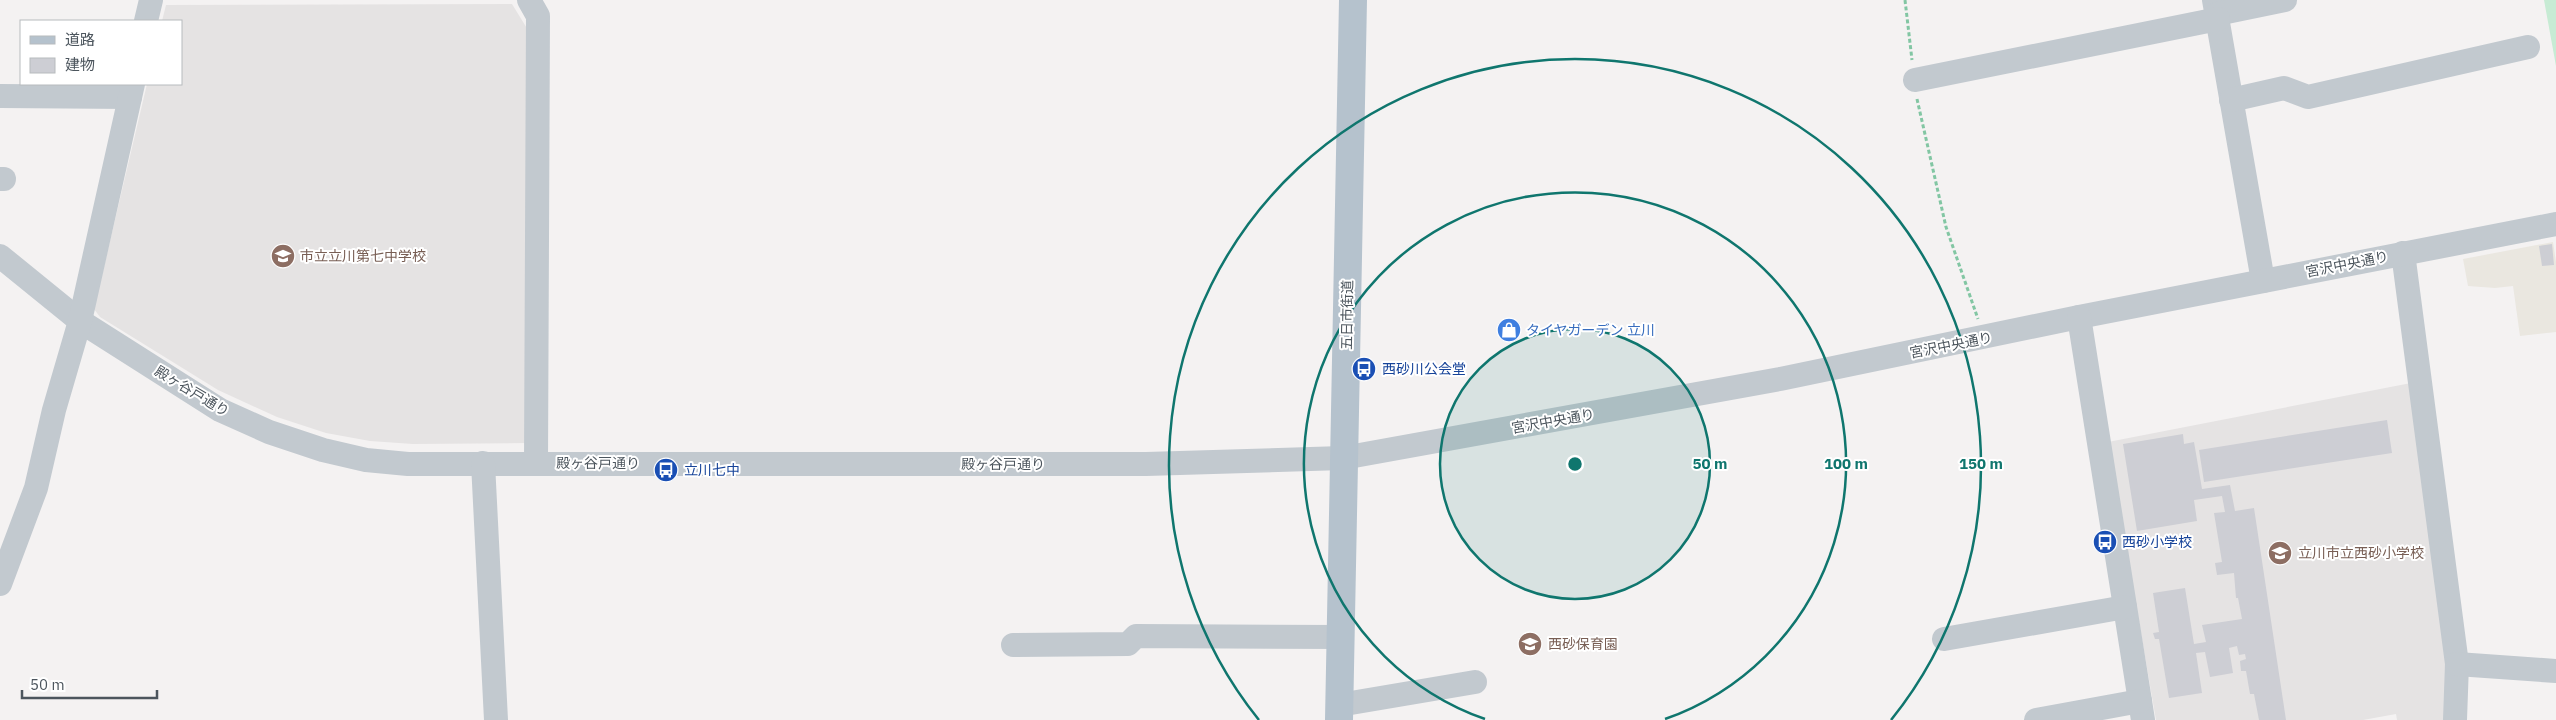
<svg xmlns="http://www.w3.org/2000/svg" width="2556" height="720" font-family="'IBM Plex Sans','Noto Sans JP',sans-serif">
  <rect width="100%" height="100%" fill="#f4f2f2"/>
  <path fill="#eae7e0" d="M2553 242 2556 262V332L2520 336 2513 286 2495 288 2468 286 2463 259Z"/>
  <g fill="#e5e3e3">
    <path d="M512 4 528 30 527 443 413 444 370 441 326 433 277 417 218 390 100 317 94 309 147 84H181V21H162L166 5Z"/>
    <path d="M2411 383 2447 664 2445 720H2397L2396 714 2363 720H2156L2108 442Z"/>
  </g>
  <path fill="#c7ebd4" d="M2544 0H2556V66Z"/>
  <g fill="#cdced4">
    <path d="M2552 244 2554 265 2542 266 2539 246Z"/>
    <path d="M2387 420 2392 453 2204 482 2199 450Z"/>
    <path d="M2183 434 2184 444 2194 442 2202 489 2230 485 2235 511 2254 508 2286 720H2259L2254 694H2250L2246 671H2241L2240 661 2246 659 2245 654 2239 655 2237 646 2229 648 2233 673 2210 677 2205 652 2196 653 2202 693 2169 698 2159 639H2155L2153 633 2159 632 2153 593 2185 588 2194 644 2206 642 2202 625 2242 619 2238 598H2236L2234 573 2217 575 2215 563 2222 562 2214 513 2225 512 2222 496 2194 500 2197 521 2137 531 2123 444Z"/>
  </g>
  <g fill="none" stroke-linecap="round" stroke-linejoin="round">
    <g stroke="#82c6a3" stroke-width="3" stroke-dasharray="4 2.5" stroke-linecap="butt">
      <path d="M1905 0 1912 60"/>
      <path d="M1917 99 1946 227 1978 319"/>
    </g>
    <g stroke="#c2c9cf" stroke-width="24">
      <path d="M529 0 538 16 536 462"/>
      <path d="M2214 0 2263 281"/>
      <path d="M2217 14 2285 0"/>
      <path d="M146 21 151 0"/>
      <path d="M1915 80 2218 19"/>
      <path d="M0 96 130 97"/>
      <path d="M2231 100 2284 88 2308 97 2528 47"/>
      <path d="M0 179H4"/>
      <path d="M2403 253 2457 664 2455 720"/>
      <path d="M0 256 80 321 220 410 269 432 323 450 366 460 408 464H1146L1343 458 1780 379 2079 317 2556 224"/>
      <path d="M2079 317 2143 720"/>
      <path d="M483 463 496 720"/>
      <path d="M0 584 36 488 54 410 80 321 133 84"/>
      <path d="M1944 639 2125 607"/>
      <path d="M1013 645 1128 644 1136 636 1341 637"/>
      <path d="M2457 664 2556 671"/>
      <path d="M1339 705 1475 682"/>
      <path d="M2036 720 2140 701"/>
    </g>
    <path stroke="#b5c2cd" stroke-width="28" d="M1339 720 1353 0"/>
  </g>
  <circle cx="1575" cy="464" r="135" fill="#0f766e" fill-opacity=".12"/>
  <g fill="none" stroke="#0f766e" stroke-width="2.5">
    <circle cx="1575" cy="464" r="135"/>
    <path d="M1485 719A271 271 0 1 1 1665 719"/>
    <path d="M1259 720A406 406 0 1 1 1891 720"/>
  </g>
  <defs>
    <g id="school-disc" transform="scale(1.25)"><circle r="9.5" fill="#8d6e63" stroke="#fff"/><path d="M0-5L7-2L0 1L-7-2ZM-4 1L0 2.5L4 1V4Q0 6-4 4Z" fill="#fff"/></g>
    <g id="shop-disc" transform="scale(1.25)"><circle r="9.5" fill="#3f7fe0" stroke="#fff"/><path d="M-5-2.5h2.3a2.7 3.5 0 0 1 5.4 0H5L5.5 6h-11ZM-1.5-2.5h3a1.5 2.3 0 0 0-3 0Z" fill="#fff"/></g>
    <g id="bus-disc" transform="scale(1.25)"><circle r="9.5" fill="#1a4fb4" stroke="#fff"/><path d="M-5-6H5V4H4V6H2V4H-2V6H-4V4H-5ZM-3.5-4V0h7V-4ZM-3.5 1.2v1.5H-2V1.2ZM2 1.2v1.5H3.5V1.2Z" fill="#fff"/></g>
  </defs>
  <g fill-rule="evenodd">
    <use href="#school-disc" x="283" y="256"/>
    <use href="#shop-disc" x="1509" y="330"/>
    <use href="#bus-disc" x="1364" y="369"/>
    <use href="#bus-disc" x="666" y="470"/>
    <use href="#bus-disc" x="2105" y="542"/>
    <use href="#school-disc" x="2280" y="553"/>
    <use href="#school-disc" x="1530" y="644"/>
  </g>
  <g text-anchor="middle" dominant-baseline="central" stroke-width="4" stroke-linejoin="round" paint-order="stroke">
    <g font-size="14" fill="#785e54" stroke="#fff" text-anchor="start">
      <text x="300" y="256">市立立川第七中学校</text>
      <text x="2298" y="553">立川市立西砂小学校</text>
      <text x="1548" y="644">西砂保育園</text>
    </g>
    <g font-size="14" fill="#4c555d" stroke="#fff">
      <text transform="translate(2347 264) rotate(-11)">宮沢中央通り</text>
      <text transform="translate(1347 315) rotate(-89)">五日市街道</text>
      <text transform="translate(1951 345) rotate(-11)">宮沢中央通り</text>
      <text transform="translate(192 391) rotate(31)">殿ヶ谷戸通り</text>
      <text transform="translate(1553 421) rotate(-10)">宮沢中央通り</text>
      <text x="598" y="463">殿ヶ谷戸通り</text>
      <text x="1003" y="464">殿ヶ谷戸通り</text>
    </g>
    <g font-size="14" fill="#366cbe" stroke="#fff" text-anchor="start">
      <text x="1526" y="330">タイヤガーデン 立川</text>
    </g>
    <g font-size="14" fill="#164399" stroke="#fff" text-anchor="start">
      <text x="1382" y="369">西砂川公会堂</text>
      <text x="684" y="470">立川七中</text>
      <text x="2122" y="542">西砂小学校</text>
    </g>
  </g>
  <circle cx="1575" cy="464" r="8" fill="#0f766e" stroke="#fff" stroke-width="2.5"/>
  <g font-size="15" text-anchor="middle" font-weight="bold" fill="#0f766e" stroke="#fff" stroke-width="4" stroke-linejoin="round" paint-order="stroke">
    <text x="1710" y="469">50 m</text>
    <text x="1846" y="469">100 m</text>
    <text x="1981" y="469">150 m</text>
  </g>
  <rect x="20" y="20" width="162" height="65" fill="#ffffff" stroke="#b7bbbe"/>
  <rect x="30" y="36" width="25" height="8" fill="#b5c2cd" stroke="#b7bbbe"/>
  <text x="65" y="45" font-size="15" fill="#4c555d">道路</text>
  <rect x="30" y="58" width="25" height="15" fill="#cdced4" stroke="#b7bbbe"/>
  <text x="65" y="70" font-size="15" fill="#4c555d">建物</text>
  <path d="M22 690v8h135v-8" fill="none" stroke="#4c555d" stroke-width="2.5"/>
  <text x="30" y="690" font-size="15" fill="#4c555d" stroke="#ffffff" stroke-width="4" paint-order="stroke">50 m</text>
</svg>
